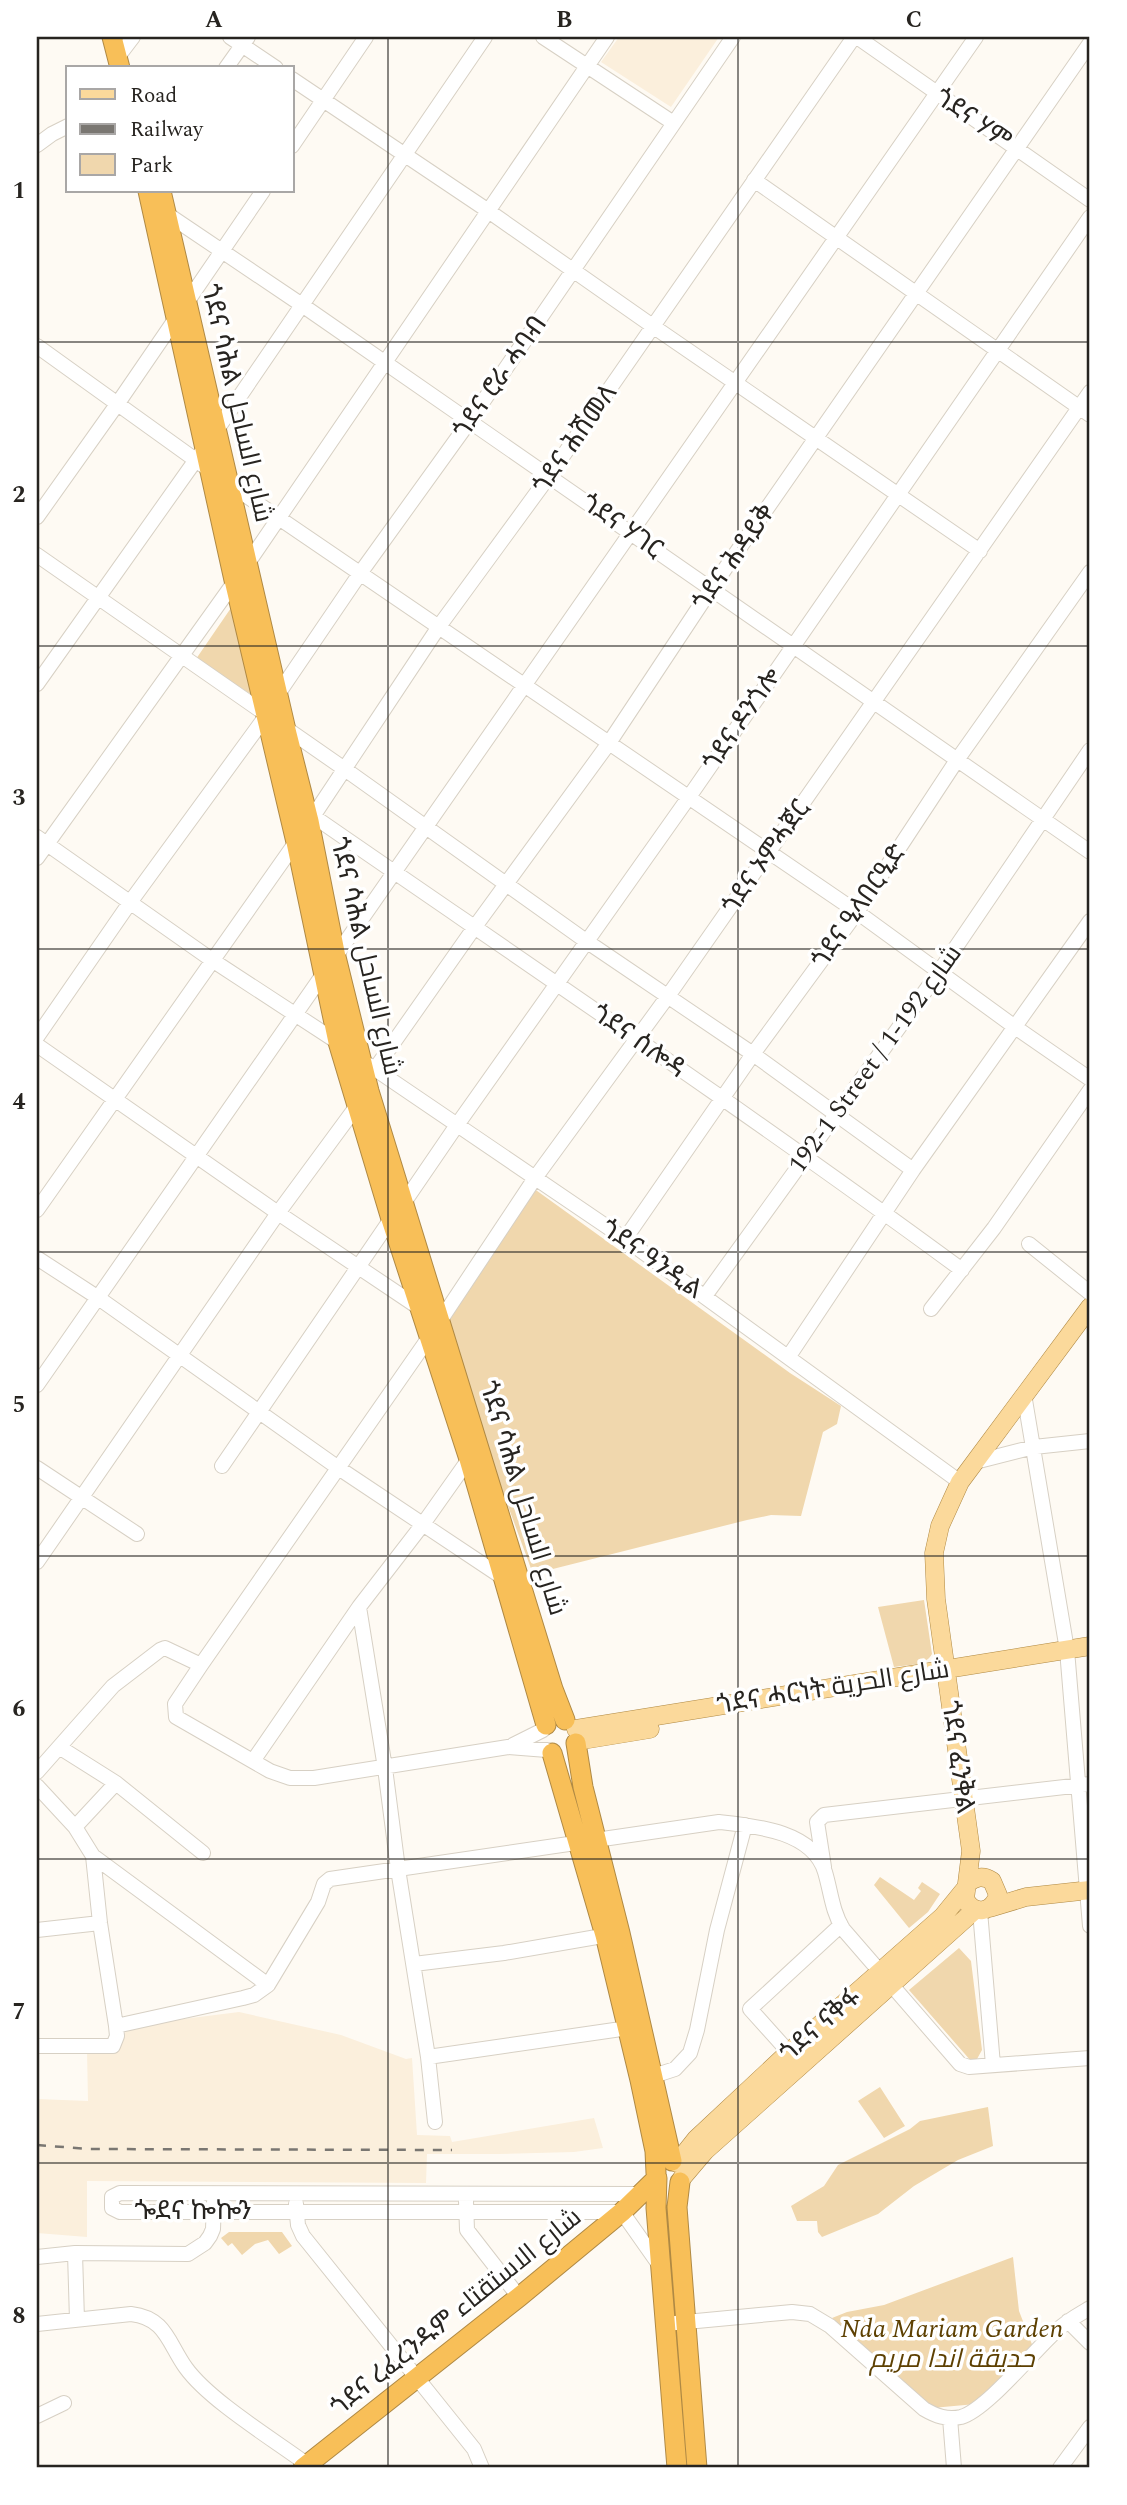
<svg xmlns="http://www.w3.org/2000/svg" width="1127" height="2505" font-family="Spectral,Cairo,'Noto Sans Ethiopic',serif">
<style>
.built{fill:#fbefdc}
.green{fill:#f0d7ad}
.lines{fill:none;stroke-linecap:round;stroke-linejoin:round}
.minor-casing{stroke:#d7d0c4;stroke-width:16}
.major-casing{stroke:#af8944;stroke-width:19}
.highway-casing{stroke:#af8944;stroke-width:21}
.minor{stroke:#fff;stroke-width:14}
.major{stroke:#fbd99b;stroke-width:18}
.highway{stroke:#f8bf58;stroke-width:19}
.rail{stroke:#7a7772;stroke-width:2.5;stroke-dasharray:9 9;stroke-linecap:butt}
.grid{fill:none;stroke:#272420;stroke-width:2;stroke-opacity:0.55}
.labels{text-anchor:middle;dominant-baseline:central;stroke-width:7;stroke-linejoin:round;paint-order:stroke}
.street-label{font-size:26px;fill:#272420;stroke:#fff}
.park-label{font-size:26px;font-style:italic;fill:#5d4002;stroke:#fff}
.neatline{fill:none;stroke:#272420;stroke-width:2.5}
.grid-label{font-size:23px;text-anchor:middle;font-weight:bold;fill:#272420}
</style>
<rect width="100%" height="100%" fill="#fefaf3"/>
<!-- built -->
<path class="built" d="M619,37h100l-48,70 -70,-45z
M239,2012l102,23 65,24 6,-1 5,77 33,1 2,6 142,-24 9,30 -29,4 -76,2h-71l-1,29 -339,-2v56l-50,-4v-134l51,2 -1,-50 29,1 10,-21 9,-6z"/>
<!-- green -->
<path class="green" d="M233,605l19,90 -56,-36z
M533,1188l257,185 51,33 -4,18 -14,8 -22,84 -30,-1 -24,5 -214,54 -93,-253z
M924,1600l8,54c-6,12 -26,11 -38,13l-16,-60z
M880,1877l34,23 7,-9 -3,-3 4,-6 18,12 -12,18 -19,16 -35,-43z
M959,1948l12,13 11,89 -5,9 -6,2 -62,-71z
M880,2087l25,39 -21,12 -26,-37z
M988,2107l5,39 -35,14 -44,26 -36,28 -56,23 -4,-5 -1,-11h-20l-6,-15 33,-20 14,-21 72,-36 10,-8z
M229,2232h53l10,14 -13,8 -11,-14 -13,4 -13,11 -10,-12 -4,3 -7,-8z
M1013,2257l6,54 14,36 -57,57 -44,4 -100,-90 15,-6 37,-7z"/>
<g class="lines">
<!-- minor casing -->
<g class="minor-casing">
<path id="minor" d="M230,37l46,31
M543,37l129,85
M857,37l233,163
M117,58l16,-21
M226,68l22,-31
M292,79l195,131 167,117 326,224
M37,145l15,-11 16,-8
M292,146l74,-109
M754,180l336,235
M164,212l138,93 788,547
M37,346l192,138 628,428 158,115 75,52
M214,434l271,-397
M37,517l81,-114 145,-212
M37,555l309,215 240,171 167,113 160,116
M37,684l163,-230
M313,816c217,150 437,298 649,454
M37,837l175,123 130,85
M37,858l211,-295 359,-526
M37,1037l94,-136 135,-185 12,-22 83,-122 108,-150 264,-385
M37,1045l241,168 143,96
M369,1065l256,174 335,243
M375,1069l99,-141 135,-185 102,-154 379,-546
M37,1210l259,-368 144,-217 109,-149 305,-439
M625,1239l128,-185 104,-142 100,-152 133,-188
M1029,1244l61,49
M37,1258l60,39 240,170 165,110
M705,1296l234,-324 151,-222
M931,1309l63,-81 96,-138
M789,1356l124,-186 177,-249
M37,1385l939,-1348
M1024,1394l43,256 23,276
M975,1462l59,-15 56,-6
M222,1466l169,-247 12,-15 54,-79 232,-328 401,-580
M37,1468l100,66
M37,1562l241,-349 84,-114
M359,1607l26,161 13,101 30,188 7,65
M513,1745l30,-15
M59,1747l57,36 87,70
M547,1750l-39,-3 -194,31h-24l-20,-7 -94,-54 -1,-13 26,-39 229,-329 105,-158 133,-182 422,-604
M253,1761l106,-154 64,-83 46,-65 6,-3
M37,1772l76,-86 47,-36 5,-2 36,17
M37,1786l38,41 18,29 175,129 50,-83 6,-18 6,-5 389,-57c36,4 94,9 106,50 6,20 7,39 18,57l117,135 9,3 121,-9
M75,1827l41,-44
M93,1856l7,67 16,103 127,-28 11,-3 14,-10
M824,1867l-7,-45 7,-7 266,-31
M980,1911l13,154
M37,1930l63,-7
M414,1964l90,-11 110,-19
M37,2046h76l4,-10 -1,-10
M428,2057l207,-30
M795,2059l-45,-50 91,-84
M644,2079l31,-10 15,-16 7,-23 20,-100 28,-105
M640,2194l-520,-1 -8,4v11l8,4h502l38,54
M466,2201l1,29 52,67
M296,2204l2,21 5,11 171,213 8,19
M75,2253l2,67
M37,2257l38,-4 113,1 17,-11 5,-7 3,-7 1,-27
M1068,2321l22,22
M37,2324l94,-10c35,4 37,29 55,54 24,33 87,71 122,97
M665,2324l127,-12 18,2 20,12 94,83c12,7 23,11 37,8 25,-7 72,-65 93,-84 11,-11 24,-18 36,-25
M37,2416l27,-13
M950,2418l4,50
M1060,2468l30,-41"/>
</g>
<!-- major casing -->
<g class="major-casing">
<path id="major" d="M576,1729l514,-83
M577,1741l73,-12
M967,1884c8,-7 16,-9 25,-3l6,14c-6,18 -24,21 -33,4l6,-48 -35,-252 -2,-46 6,-27 20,-44 130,-175
M990,1908l36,-11 64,-7
M677,2163l19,-24 93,-87 154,-136 22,-27
M682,2178l23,-27 270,-241"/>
</g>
<!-- highway casing -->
<g class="highway-casing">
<path id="highway" d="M112,37l8,31
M148,191l86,389 62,262 42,200 53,177 78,240 77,266
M161,191l125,539 23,91 27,136 33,134 184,598 12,31
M576,1743l7,44 37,146 52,228
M552,1753l53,182 35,145 15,71 1,22
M657,2178l-1,30 21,260
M680,2182l-3,25 20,261
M303,2468l216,-171 103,-85 35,-34"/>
</g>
<!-- minor -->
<use href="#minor" class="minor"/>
<!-- major -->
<use href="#major" class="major"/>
<!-- highway -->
<use href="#highway" class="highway"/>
<!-- rail -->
<path class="rail" d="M37,2145l52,4 363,1"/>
</g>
<!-- grid -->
<path class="grid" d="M388,37v2431M738,37v2431M37,342h1053M37,646h1053M37,949h1053M37,1252h1053M37,1556h1053M37,1859h1053M37,2163h1053"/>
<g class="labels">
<!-- street labels -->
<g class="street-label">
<text transform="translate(973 119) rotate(35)">ጎደና ሃም</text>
<text transform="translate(500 377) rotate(-55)">ጎደና ሮራ ሓባብ</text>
<text transform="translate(237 403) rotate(77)">ጎደና ሳሕል شارع الساحل</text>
<text transform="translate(575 439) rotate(-55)">ጎደና ሕሽመለ</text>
<text transform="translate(622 526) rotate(35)">ጎደና ሃገር</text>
<text transform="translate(734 557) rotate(-55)">ጎደና ሕዳይቅ</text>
<text transform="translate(742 719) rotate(-56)">ጎደና ዶንጎሎ</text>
<text transform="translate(766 857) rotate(-55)">ጎደና ኦምሓጀር</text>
<text transform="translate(859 906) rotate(-55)">ጎደና ዒላበርዒድ</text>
<text transform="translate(366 956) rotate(77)">ጎደና ሳሕል شارع الساحل</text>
<text transform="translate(639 1041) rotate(35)">ጎደና ሰሎዳ</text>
<text transform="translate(875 1059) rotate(-54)">192-1 Street / شارع 192-1</text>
<text transform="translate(652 1259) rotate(35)">ጎደና ዓንዲል</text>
<text transform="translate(523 1498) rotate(73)">ጎደና ሳሕል شارع الساحل</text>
<text transform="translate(833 1687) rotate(-9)">ጎደና ሓርነት شارع الحرية</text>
<text transform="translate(958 1757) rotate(82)">ጎደና ፈንቅል</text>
<text transform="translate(820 2025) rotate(-41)">ጎደና ናቅፋ</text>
<text x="193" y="2211">ጐደና ኰኰን</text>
<text transform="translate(456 2312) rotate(-39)">ጎደና ረፈረንዱም شارع الاستقتاء</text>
</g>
<!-- park labels -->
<g class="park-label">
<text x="952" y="2329">Nda Mariam Garden<tspan x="952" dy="30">حديقة اندا مريم</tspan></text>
</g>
</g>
<!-- border -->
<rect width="1127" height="2505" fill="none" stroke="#ffffff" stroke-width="77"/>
<!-- legend -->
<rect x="66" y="66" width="228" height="126" fill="#ffffff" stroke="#a9a7a6" stroke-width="2"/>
<rect x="80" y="89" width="35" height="10" fill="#fbd99b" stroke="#a9a7a6" stroke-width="2"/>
<text x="130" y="102" font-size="21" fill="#272420">Road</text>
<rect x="80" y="124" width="35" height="10" fill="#7a7772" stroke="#a9a7a6" stroke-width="2"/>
<text x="130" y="136" font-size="21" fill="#272420">Railway</text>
<rect x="80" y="154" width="35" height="21" fill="#f0d7ad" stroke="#a9a7a6" stroke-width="2"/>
<text x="130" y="172" font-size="21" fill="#272420">Park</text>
<rect x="38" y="38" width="1050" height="2428" class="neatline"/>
<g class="grid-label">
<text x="214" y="27">A</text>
<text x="564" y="27">B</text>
<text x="914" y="27">C</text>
<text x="19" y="198">1</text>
<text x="19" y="502">2</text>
<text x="19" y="805">3</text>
<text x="19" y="1109">4</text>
<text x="19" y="1412">5</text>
<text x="19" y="1716">6</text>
<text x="19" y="2019">7</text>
<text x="19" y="2323">8</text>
</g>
</svg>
